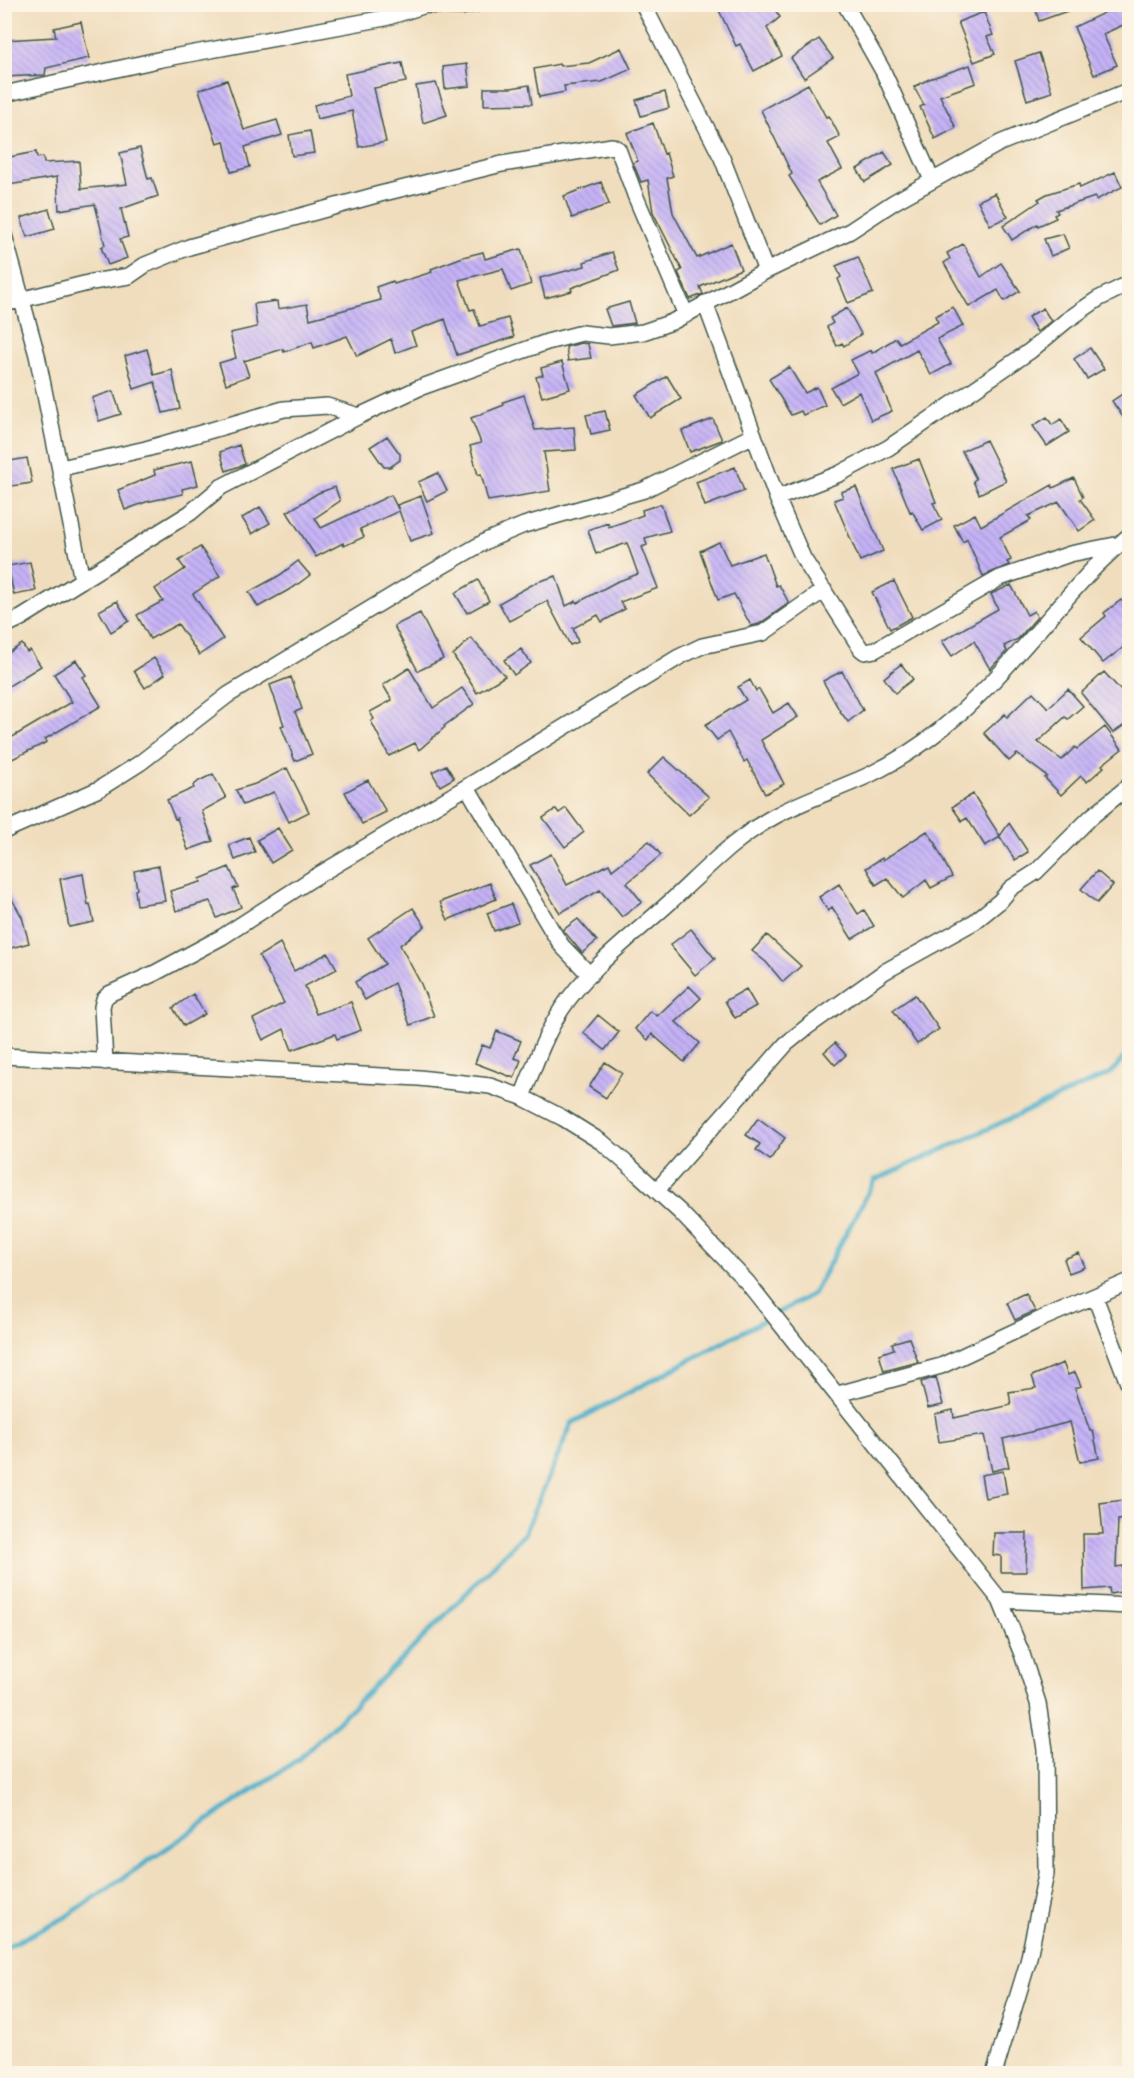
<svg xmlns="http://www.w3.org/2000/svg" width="1134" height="2078" font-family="'Gentium Book Plus',serif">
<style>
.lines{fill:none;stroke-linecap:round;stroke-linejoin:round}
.stream{stroke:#49aec9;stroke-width:5}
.building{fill:url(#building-back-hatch)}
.street-casing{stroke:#3e5549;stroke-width:18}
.street{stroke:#fff;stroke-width:15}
</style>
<defs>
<pattern id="building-back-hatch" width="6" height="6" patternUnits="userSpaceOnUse" patternTransform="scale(1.5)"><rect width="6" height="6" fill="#c6b3f8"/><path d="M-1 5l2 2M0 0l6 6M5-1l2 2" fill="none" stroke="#a093ca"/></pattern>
</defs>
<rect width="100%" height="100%" fill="#fcf5e5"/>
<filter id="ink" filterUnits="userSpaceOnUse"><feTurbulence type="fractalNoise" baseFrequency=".0167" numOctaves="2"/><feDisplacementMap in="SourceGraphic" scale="12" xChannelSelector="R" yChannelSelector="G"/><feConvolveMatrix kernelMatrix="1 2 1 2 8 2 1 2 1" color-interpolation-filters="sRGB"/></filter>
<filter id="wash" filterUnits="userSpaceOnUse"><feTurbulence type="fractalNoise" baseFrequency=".008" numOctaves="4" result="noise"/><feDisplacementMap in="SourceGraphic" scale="24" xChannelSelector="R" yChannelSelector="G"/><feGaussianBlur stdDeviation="1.35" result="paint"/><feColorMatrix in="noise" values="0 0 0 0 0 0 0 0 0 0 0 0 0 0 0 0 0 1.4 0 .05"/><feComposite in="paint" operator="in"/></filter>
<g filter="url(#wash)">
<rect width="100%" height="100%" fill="#f0ddbd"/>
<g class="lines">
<!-- stream -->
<path class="stream" d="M4,1948l60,-30 236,-160 110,-107 114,-117 48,-111 241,-129 62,-114 236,-107 19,-23"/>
</g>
<g id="blocks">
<!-- building -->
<path class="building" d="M716,4h55l9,13 -13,11 15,28 -28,15 -14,-27 -4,2z
M1034,4h45v3l-40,14z
M1118,4h12v18l-27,12 14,31 -23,10 -20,-48 32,-15 -1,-2z
M984,12l9,23 -6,2 8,17 -21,8 -16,-40z
M81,22l8,36 -43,10 -1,7 -41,2v-37l52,-3 -2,-9z
M819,39l14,19 -29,20 -13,-20z
M621,48l10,21 -29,13 -38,4 1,6 -26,5 -5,-28 25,-5 1,2 29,-3z
M1039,53l13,39 -25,8 -12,-39z
M402,63l4,19 -32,6 12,54 -27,5 -7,-36 -35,8 -3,-14 35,-9 -4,-22z
M467,64l3,22 -25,3 -2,-22z
M970,65l6,18 -36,13 16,32 -21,11 -15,-32 4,-2 -10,-18 15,-8z
M227,80l17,50 33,-10 5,15 -37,12 5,20 -19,5 -7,-31 -7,2 -18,-53z
M436,83l11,32 -24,8 -7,-37z
M808,84l18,33 3,-1 11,21 -12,6 14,26 -25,13 19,33 -16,10 -31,-49 3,-2 -31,-64z
M529,85l3,19 -48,1v-17h27z
M665,92l4,16 -28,8 -5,-16z
M653,123l11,31 2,-1 7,23 -6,2 6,35 24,45 34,-15 10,26 -41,18 3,7 -13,5 -12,-27 4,-2 -29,-58 -5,-32 -7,2 -8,-19 5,-2 -11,-28z
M310,131l4,22 -22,3 -3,-21z
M140,148l8,31 4,-1 6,18 -37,13 7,28 -8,2 7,19 -19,7 -7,-18 4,-2 -10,-41 -36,6 -2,-33 -48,8 -5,-27 32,-6 1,6 6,-1 1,6 35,-2 2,28 46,-5 -7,-31z
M884,152l9,13 -28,17 -8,-13z
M1115,172l7,15 -26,13 -1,-3 -39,13 2,3 -4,2 2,3 -18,8 -1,-2 -25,16 -9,-14 37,-25 -2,-2 9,-5 32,-10 1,4z
M601,182l8,22 -37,14 -8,-22z
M995,193l13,24 -18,8 -12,-24z
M49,209l6,20 -28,8 -6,-19z
M1063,234l6,14 -18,8 -7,-17z
M963,244l18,33 20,-14 19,28 -16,10 -6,-11 -29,17 -25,-44 6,-4 -3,-6z
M521,249l10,35 -20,7 -8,-22 -44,11 11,30 4,-1 6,17 28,-8 6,19 -57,18 -12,-36 -34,13 5,13 -21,8 -4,-14 -34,17 -10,-20 -33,12 -2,-6 -28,10 -1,-3 -39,12 5,15 -23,8 -7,-21 17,-5 -6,-25 27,-6 -3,-23 23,-3 1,8 29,-5 3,15 71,-19 -5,-13 17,-6 1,3 38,-12 -1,-3 32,-12 20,-5 2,7z
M612,252l7,18 -48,18 1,3 -27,7 -5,-20 45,-12 -1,-4z
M858,257l15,36 -25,10 -10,-24 3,-2 -5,-11z
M629,302l6,21 -24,3 -6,-17z
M953,307l10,19 -26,13 14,25 -20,11 -14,-25 -41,23 16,38 -21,9 -12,-28 -19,11 -9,-15 27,-15 -7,-13 20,-10 1,3 24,-15 4,5 38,-21 -3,-6z
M847,308l14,26 -17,12 -2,-3 -5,3 -10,-19 6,-4 -3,-5z
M1043,308l8,13 -14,11 -9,-15z
M581,343l7,1 3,14 -23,3 -2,-14z
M1090,348l14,21 -17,10 -13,-20z
M147,349l7,26 18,-5 8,39 -17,4 -8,-31 -21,7 -9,-33z
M562,362l8,27 -28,8 -6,-20 7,-2 -2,-7z
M789,367l16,26 12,-6 8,18 -22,10 -2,-4 -10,4 -22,-36z
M667,376l14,23 -31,19 -14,-23z
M1130,389v38l-18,-26z
M113,391l8,23 -22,7 -7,-23z
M524,395l11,35 39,-3 2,23 -32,2 6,39 -62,10 -7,-27 -3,1 -8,-29 11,-3 -10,-25 33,-13 -1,-3z
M605,411l5,19 -19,4 -5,-19z
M1047,417l5,8 9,-6 8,13 -22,14 -14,-20z
M713,419l9,21 -32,12 -8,-21z
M387,436l13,18v6l-10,7h-6l-14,-20z
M986,440l20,41 -27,13 -6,-13 3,-2 -14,-28z
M239,445l6,19 -19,7 -6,-19z
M27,458l5,25 -28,4v-25z
M919,459l17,43 -3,1 9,17 -19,10 -11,-19 -2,1 -17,-43z
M192,461l6,24 -16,4 1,5 -37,8 -21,8 -7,-20 37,-15 -1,-5z
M735,467l9,24 -39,15 -9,-24z
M438,473l9,18 -20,10 -9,-19z
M1074,478l9,19 -3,2 15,21 -16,11 -20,-29 -31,14 3,4 -31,17 11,23 -4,2 2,3 -26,11 -16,-37 -4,3 -9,-17 21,-11 6,12 71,-41 1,3z
M335,487l5,14 -25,17 6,10 70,-33 8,16 -39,18 4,8 -20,9 -1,-3 -27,14 -29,-45 31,-19z
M856,487l27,64 -23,10 -26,-61 9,-3 -2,-5z
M421,496l13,37 -24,8 -13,-36z
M661,504l9,27 -25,7 2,7 -5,2 16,41 -38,14 5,7 -23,13 -4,-7 -25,13 5,14 -8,3 -23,-44 -38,20 -10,-18 38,-21 19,-6 10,30 10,-5 1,2 39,-21 22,-8 -11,-31 -31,11 -8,-24 20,-7 1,4 34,-12 -1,-5z
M260,507l10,16 -18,11 -10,-16z
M719,542l11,23 34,-12 12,33 3,-1 10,18 -30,21 -8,2 -17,-32 -16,6 -18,-49z
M200,547l20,29 -27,18 30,45 -24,16 -21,-31 -28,15 -13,-24 26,-14 -8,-12 30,-20 -6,-8z
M298,561l12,14 -16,12 -36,20 -9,-15 31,-17z
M30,562l6,29 -22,4 -6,-29z
M478,580l11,21 -22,12 -12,-20z
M894,581l18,36 -22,12 -18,-37z
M1011,585l16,30 7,-4 3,6 -19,22 -14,7 3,5 -17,18 -16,-28 -22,15 -10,-15 56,-32 -7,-15z
M1121,600l9,11v31l-27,21 -22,-26 25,-21 -2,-3z
M117,601l12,20 -18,11 -12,-21z
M420,613l23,46 -25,12 -24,-45z
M471,638l34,38 -28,17 -24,-38z
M22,644l5,8 3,-2 11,16 -37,23v-33z
M521,649l10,14 -17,12 -10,-15z
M154,658l11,16 -20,14 -11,-17z
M76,660l10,15 -3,2 18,29 -56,33 2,3 -43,21v-21l68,-40 -18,-28z
M901,664l12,15 -18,14 -11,-15z
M409,668l24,40 29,-20 12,16 -30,22 1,1 -26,23 -4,-7 -26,13 -18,-35 3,-2 -4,-7 22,-12 -9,-15z
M842,671l21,39 -15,12 -8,-11 -17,-30z
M1104,672l19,21 7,-4v32l-17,12 -32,-40z
M291,677l11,32 -7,3 17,42 -17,7 -14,-35 3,-1 -14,-40z
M750,680l6,11 3,-2 14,24 16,-10 9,14 -37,23 23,44 -19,10 -18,-34 -3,2 -16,-30 -11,8 -12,-15 41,-25 -8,-13z
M1068,689l15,17 -15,13 -3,-2 -27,25 24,18 13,-13 2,2 28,-22 17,22 -20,16 2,2 -17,15 -6,-6 -20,19 -16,-17 2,-2 -30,-22 -8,7 -25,-28 21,-19 2,3 26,-25 15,16z
M664,757l45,40 -20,18 -42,-41z
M446,765l8,13 -14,8 -8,-14z
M287,768l22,44 -20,10 -15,-30 -31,13 -7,-15 19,-6z
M213,774l13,24 -24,13 11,30 -25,9 -11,-32 -2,1 -8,-19 27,-12 -1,-2 6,-5z
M368,780l18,32 -24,12 -17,-32z
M973,794l27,42 9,-13 19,29 -13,8 -15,-23 -15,9 -18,-28 -5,3 -10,-14z
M566,808l18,24 -19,15 -22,-29 13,-9 3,4z
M278,828l14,22 -21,13 -14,-23z
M927,831l10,14 -1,1 16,31 -21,11 -5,-8 -23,18 -16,-20 -11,7 -10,-17 16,-10 1,2z
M249,837l6,15 -20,8 -6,-15z
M649,841l12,14 -34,28 15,19 -20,15 -22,-27 -40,23 -30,-48 21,-11 16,31 42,-21 3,6z
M159,866l6,35 -28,4 -2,-15 2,-1 -3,-18z
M229,867l9,20 -5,2 8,18 -24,11 -7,-17 -34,10 -6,-20 31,-9 -1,-3z
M1097,871l16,14 -16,18 -16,-14z
M83,874l5,31 2,-1 4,18 -25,5 -9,-48z
M490,883l6,16 -48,21 -8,-18z
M839,884l19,30 6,-4 10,16 -22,13 -20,-32 -4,4 -9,-14z
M4,885l18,32 7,26 -25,7z
M511,904l7,18 -24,9 -7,-18z
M413,908l12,18 -25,19 21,39 13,32 -24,9 -16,-42 -29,17 -10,-18 30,-18 -17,-26z
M578,919l19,22 -15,12 -19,-23z
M691,929l24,30 -20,16 -25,-30z
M767,935l34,31 -18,16 -17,-20 -14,-11z
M280,943l14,28 34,-18 9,16 -32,17 11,28 35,-12 10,28 -24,9 -2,-5 -43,16 -8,-21 -21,11 -10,-21 31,-16 -25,-47z
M689,986l12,12 -25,24 24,21 -16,19 -32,-28 -4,6 -13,-11 15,-18 7,5z
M746,989l10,17 -21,12 -10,-17z
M193,994l12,20 -21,12 -11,-18z
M915,995l24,34 -22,15 -24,-34z
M598,1015l21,17 -14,18 -22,-17z
M497,1031l24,10 -7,17 7,2 -7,18 -39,-15 7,-18 8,3z
M835,1043l11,12 -11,10 -11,-13z
M605,1062l17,11 -16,25 -17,-11z
M758,1118l27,20 -15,22 -14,-10 4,-6 -14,-9z
M1079,1253l6,14 -16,6 -5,-14z
M1026,1294l9,17 -20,9 -8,-17z
M909,1338l9,24 -34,9 -5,-17 15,-5 -2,-6z
M1063,1363l5,12 7,-3 6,14 -6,2 15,43h3l6,27 -19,4 -10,-40 -67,17 6,28 -17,4 -8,-36 -45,7 -4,-28 18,-4 1,8 57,-13 -2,-13 27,-4 -4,-12z
M936,1377l7,28 -15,3 -7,-26z
M1003,1471l4,23 -22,4 -4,-23z
M1124,1500l1,19 -7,1 -2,47 7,-1 3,25 -16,3 -1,-6 -25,2 -1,-56h20l-3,-31z
M994,1533h33l-1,39h-25v-16l-8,-1z"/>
</g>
</g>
<g filter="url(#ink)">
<use href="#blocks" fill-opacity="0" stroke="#3e5549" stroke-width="1.5"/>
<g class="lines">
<!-- street casing -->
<g class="street-casing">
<path id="street" d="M643,4l79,154 44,113
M845,4l38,67 49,109
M4,94l158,-35 223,-41 41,-13 35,2 15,-3
M4,235l33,120 45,225
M705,303l72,195 26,60 58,91 4,3 10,-2 125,-72 70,-24 50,-10
M4,304l88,-22 37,-6 16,-11 44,-18 191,-53 122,-30 110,-18 6,3 17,46 51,120
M61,468l85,-19 138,-40 43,-3 32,10
M777,498l62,-24 49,-26 142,-97 36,-30 32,-22 32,-16
M4,626l17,-8 169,-105 31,-26 138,-71 60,-28 128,-46 35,-9 27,3 34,-4 29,-10 94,-51 84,-40 44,-29 106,-59 130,-53
M467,787l84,142 11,17 28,29
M4,831l95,-42 41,-26 88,-68 190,-115 70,-40 36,-15 120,-35 110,-55
M4,1056l415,22 71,8 32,11 41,21 40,25 30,26 47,43 67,70 253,318 22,54 16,49 7,47 1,124 -18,88 -34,112
M105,1062l-3,-55 2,-8 5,-5 46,-21 67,-36 88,-57 150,-89 219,-134 23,-11 61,-13 61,-43
M522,1097c12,-30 22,-60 39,-87 28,-43 72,-74 109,-108 35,-32 63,-63 105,-86 31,-17 65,-27 96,-42 24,-12 48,-27 69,-44 59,-47 104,-110 156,-164 11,-11 22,-21 34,-31
M657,1190l129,-146 21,-17 77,-55 90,-50 26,-21 11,-13 25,-16 55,-55 39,-32
M1095,1297l35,91
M838,1394l103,-28 100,-47 89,-38
M1000,1600l130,6"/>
</g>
<!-- street -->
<use href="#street" class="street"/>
</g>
</g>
<!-- margin -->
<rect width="1134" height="2078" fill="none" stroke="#fcf5e5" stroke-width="24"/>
</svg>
